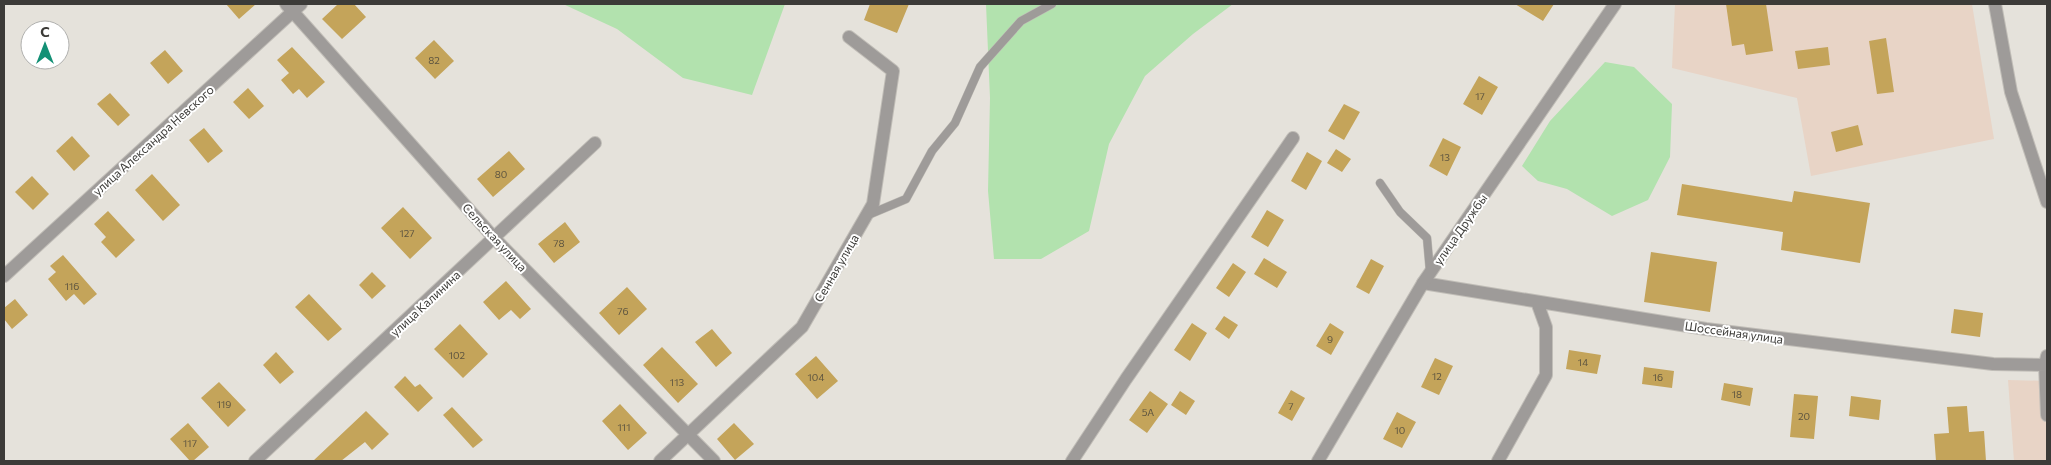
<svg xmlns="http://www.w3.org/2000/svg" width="2051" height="465" font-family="Commissioner,sans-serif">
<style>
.industrial{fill:#e8d4c6}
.green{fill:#b2e2ae}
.building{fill:#c4a45a}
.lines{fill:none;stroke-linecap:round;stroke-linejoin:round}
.service-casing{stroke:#c0bdb7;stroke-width:9}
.minor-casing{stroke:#c0bdb7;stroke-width:14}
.tertiary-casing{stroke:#c0bdb7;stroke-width:14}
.service{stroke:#9e9b99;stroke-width:8}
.minor{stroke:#9e9b99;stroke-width:12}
.tertiary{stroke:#9e9b99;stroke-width:12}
.labels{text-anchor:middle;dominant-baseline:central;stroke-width:4;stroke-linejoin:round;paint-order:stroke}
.number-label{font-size:10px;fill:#5e5540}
.street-label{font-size:12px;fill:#3c3b38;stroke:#fff}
</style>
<rect width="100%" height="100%" fill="#e5e2db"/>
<!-- industrial -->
<path class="industrial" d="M1675,4h297l22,135 -183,37 -14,-78 -125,-30z
M2008,380l39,1v80h-33z"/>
<!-- green -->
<path class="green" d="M563,4h222l-33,91 -69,-17 -66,-49z
M986,4h247l-40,30 -48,42 -36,68 -20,87 -48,28h-47l-6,-68 2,-93z
M1605,62l29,5 38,37 -2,53 -22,43 -36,16 -45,-27 -29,-8 -16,-15 28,-45z"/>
<!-- building -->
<path class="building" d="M226,4h30l-17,15z
M338,4h16l12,13 -24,22 -20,-20z
M870,4h39l-12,29 -33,-13z
M1515,4h39l-11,17z
M1726,4h40l7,47 -27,4 -2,-11 -12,2z
M1886,38l8,54 -17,2 -8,-53z
M434,40l20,21 -19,18 -20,-21z
M292,47l33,35 -18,16 -8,-9 -6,5 -12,-14 8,-7 -12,-13z
M1828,47l2,18 -32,4 -3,-18z
M165,50l18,21 -15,13 -18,-21z
M1479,76l19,11 -16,28 -19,-11z
M248,88l16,18 -15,13 -16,-17z
M110,93l20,22 -12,11 -21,-22z
M1344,104l16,8 -16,28 -16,-9z
M1858,125l5,20 -27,7 -5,-20z
M204,128l19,23 -15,12 -19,-23z
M72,136l18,20 -16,15 -18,-20z
M1443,138l18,9 -14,29 -18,-10z
M1336,149l15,10 -9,13 -15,-9z
M509,151l16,18 -32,28 -16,-18z
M1307,152l15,9 -16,29 -15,-9z
M152,174l28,31 -17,16 -28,-31z
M32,176l17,18 -16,16 -18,-18z
M1682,184l110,18 2,-11 76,12 -10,60 -79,-13 2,-18 -106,-17z
M403,207l29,31 -22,21 -29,-31z
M1267,210l17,10 -16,27 -17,-10z
M108,211l27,29 -19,18 -15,-16 5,-5 -12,-13z
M565,222l15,20 -26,21 -16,-19z
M1651,252l66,10 -7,50 -66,-10z
M63,255l34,39 -13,11 -10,-11 -8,7 -18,-22 8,-7 -6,-6z
M1264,258l23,14 -10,16 -23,-14z
M1371,259l13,7 -15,28 -13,-7z
M1233,263l13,9 -17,25 -13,-9z
M372,272l14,14 -14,13 -13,-14z
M506,281l25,28 -11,10 -9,-9 -12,10 -16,-18z
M627,287l20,22 -28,26 -20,-22z
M309,294l33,35 -14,12 -33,-34z
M15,299l13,16 -16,14 -8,-10v-11z
M1954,309l29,4 -3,24 -29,-4z
M1224,316l14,9 -9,14 -14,-10z
M1192,323l15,10 -17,28 -16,-11z
M1330,323l14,9 -13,23 -15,-9z
M460,324l28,30 -25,24 -29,-29z
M712,329l20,24 -16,14 -21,-25z
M662,347l36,37 -20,19 -35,-38z
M1569,350l32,5 -4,19 -31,-5z
M276,352l18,20 -14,12 -17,-19z
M816,356l22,25 -21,18 -22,-25z
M1435,358l18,8 -14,29 -18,-8z
M1644,367l30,4 -2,17 -30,-4z
M405,376l10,11 5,-3 13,14 -15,14 -24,-25z
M219,382l27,28 -18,17 -27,-29z
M1724,383l29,5 -3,18 -29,-6z
M1291,390l14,8 -13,23 -14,-8z
M1150,391l18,13 -21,29 -18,-13z
M1180,391l15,10 -9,14 -15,-10z
M1794,394l24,2 -4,43 -24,-2z
M1851,396l30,4 -2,20 -30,-4z
M620,404l27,29 -19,17 -26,-29z
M1967,406l2,26 15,-1 2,30h-50l-2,-27 15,-1 -2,-26z
M452,407l31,33 -10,8 -30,-33z
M366,411l23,23 -17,16 -7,-8 -24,19h-28z
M1397,412l19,10 -14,26 -19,-9z
M188,423l21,24 -16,14h-3l-20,-22z
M734,423l20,21 -19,16 -18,-21z"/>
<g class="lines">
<!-- service casing -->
<g class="service-casing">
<path id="service" d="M1380,183l20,29 27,26 3,34
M868,215l38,-16 26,-48 23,-28 25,-56 41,-46 31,-17"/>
</g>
<!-- minor casing -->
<g class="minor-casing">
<path id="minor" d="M286,4l209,235 219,222
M1995,4l16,88 36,110
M4,276l297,-272
M1423,283l283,46 287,35 54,1
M2047,356l-2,9 2,50
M255,461l340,-318
M660,461l142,-134 71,-123 20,-133 -44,-34
M1072,461l54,-82 167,-241
M1498,461l48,-86v-48l-9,-25"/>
</g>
<!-- tertiary casing -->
<g class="tertiary-casing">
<path id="tertiary" d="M1318,461l105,-178 192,-279"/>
</g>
<!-- service -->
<use href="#service" class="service"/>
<!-- minor -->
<use href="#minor" class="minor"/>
<!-- tertiary -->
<use href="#tertiary" class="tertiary"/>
</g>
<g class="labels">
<!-- number labels -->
<g class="number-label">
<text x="434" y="60">82</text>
<text x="1480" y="96">17</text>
<text x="1445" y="157">13</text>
<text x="501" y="174">80</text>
<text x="407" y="233">127</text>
<text x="559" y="243">78</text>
<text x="72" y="286">116</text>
<text x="623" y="311">76</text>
<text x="1330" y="339">9</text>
<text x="457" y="355">102</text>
<text x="1583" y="362">14</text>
<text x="1437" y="376">12</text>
<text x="816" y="377">104</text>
<text x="1658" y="377">16</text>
<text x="677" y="382">113</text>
<text x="1737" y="394">18</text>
<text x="224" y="404">119</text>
<text x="1291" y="406">7</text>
<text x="1148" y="412">5А</text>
<text x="1804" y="416">20</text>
<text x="624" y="427">111</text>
<text x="1400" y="430">10</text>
<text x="190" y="443">117</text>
</g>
<!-- street labels -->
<g class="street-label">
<text transform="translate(153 140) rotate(-42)">улица Александра Невского</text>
<text transform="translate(1460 229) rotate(-55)">улица Дружбы</text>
<text transform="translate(495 237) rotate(47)">Сельская улица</text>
<text transform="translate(836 268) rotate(-60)">Сенная улица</text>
<text transform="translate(425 303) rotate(-43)">улица Калинина</text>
<text transform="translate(1734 332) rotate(8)">Шоссейная улица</text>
</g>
</g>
<!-- border -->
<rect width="2051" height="465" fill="none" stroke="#3c3b38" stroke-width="10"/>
<!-- north arrow -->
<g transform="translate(45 45)"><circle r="24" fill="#ffffff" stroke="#b1b1af"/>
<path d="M0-4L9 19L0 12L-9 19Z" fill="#139075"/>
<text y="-8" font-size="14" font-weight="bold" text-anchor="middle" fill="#3c3b38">С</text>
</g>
</svg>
